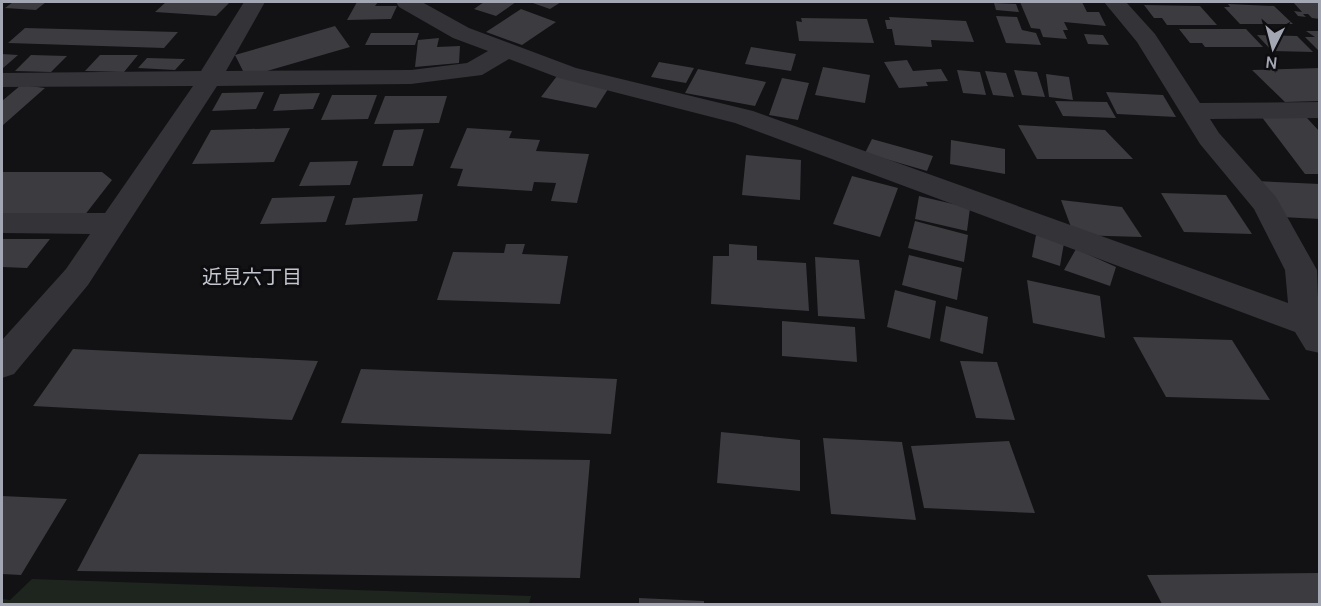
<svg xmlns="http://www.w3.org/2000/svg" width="1321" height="606" font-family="Manrope,'Noto Sans JP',sans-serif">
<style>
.green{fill:#1e251f}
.building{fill:#3c3b40}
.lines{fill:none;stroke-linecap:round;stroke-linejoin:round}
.minor{fill:#333338;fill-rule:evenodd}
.labels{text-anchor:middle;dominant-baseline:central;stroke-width:6;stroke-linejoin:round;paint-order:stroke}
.neighbourhood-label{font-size:20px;fill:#c4c6cf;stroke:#0d0c0e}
</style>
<rect width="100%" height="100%" fill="#121113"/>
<!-- green -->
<path class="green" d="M32,579l499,17 -2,8h-527v-5l8,1z"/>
<!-- building -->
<path class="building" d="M13,2h33l-10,8 -31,-2z
M166,2h64l-14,14 -61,-4z
M357,2h21l-3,4h22l-6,13 -44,1z
M484,2h32l-20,14 -22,-7z
M530,2h31l-11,7z
M1020,2h62l5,10h12l7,14 -42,-4 4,8h-5l4,9 -24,-2 -3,-8 -9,-1z
M1293,2h27v17l-8,-1 -4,-4h-5l3,3 -8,-1 -4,-5 8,1z
M994,3l22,1 3,8 -23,-2z
M1228,4l46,2 19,18h-53l-16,-17h6z
M1144,5l56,1 17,19h-50l-5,-7h-8z
M521,9l35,13 -34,23 -36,-13z
M996,16l21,1 5,13 14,3 5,12 -35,-2z
M889,17l77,4 8,21 -43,-2 1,7 -37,-2 -3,-16h-5l-2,-9h5z
M801,18l66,1 7,24 -75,-2 -3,-20 6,1z
M335,26l15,21 -104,30 -11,-22z
M25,28l153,4 -14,16 -156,-5z
M1179,29h67l17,18h-58l-3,-4h-12z
M1306,31h14v21l-15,-15h10z
M371,33h48l-4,12h-50z
M1084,34l19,1 6,10 -21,-1z
M1257,35l40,1 16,16 -41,-1z
M439,38l-2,9 23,-1 -1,17 -44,4 3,-27z
M751,47l45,7 -5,17 -46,-7z
M2,54l16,1 -16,14z
M31,55l36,1 -16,16 -36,-1z
M100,55h38l-14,17 -39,-1z
M147,58l38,1 -10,11 -37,-2z
M907,60l6,11 28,-2 7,12 -22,1 2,4 -29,2 -15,-26z
M659,62l35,6 -8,15 -35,-6z
M823,67l47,8 -5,28 -50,-8z
M1320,68v33l-35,1 -33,-32z
M698,69l68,13 -11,24 -70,-13z
M957,70l23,2 6,23 -23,-2z
M1014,70l23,2 8,25 -23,-2z
M985,71l21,2 8,24 -21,-2z
M1046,74l23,3 4,23 -24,-3z
M557,76l53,10 -14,22 -55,-11z
M782,78l27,5 -11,37 -29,-5z
M21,85l24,3 -43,38v-25z
M264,92l-8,17 -44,2 10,-18z
M1106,92l57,3 13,22 -59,-3z
M320,93l-7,16 -40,2 7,-17z
M332,95h45l-9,24 -47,1z
M385,96h62l-8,27 -65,1z
M1055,101l52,1 9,16 -53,-2z
M1261,116l46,2 13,14v42h-15z
M1018,125l87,5 28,29h-96z
M290,128l-16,34 -82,2 19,-34z
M467,128l45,3 -3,7 31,2 -4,11 53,3 -12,49 -26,-2 5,-18 -22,-1 -2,9 -75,-5 6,-17 -13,-1z
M424,129l-11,37h-31l12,-36z
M872,139l61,17 -6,15 -62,-18z
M951,140l54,9v25l-55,-10z
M746,155l55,5 -1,40 -58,-5z
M358,161l-8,24 -51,1 11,-24z
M2,172h100l10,8 -28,36 -82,-3z
M852,176l46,12 -18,49 -47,-13z
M1256,181l64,3v35l-39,-2z
M1161,193l65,2 26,39 -68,-2z
M423,194l-6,27 -72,4 8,-27z
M335,196l-9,26 -66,2 12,-26z
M919,196l51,12 -3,23 -52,-12z
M1061,200l61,7 20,30 -68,-2z
M915,221l53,14 -4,27 -56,-14z
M1036,235l28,8 -4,23 -28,-9z
M2,239h48l-23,29 -25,-1z
M506,244h19l-3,10 46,2 -8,48 -123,-4 16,-48 51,1z
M729,244l28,2v14l49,3 3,48 -98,-7 2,-48h16z
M1076,249l40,18 -6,19 -46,-16z
M909,255l53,13 -5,32 -55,-15z
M815,257l44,3 6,59 -47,-3z
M1027,280l73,16 5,42 -72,-15z
M895,290l41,11 -6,38 -43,-12z
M946,306l42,11 -5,37 -43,-13z
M782,321l73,6 2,35 -75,-6z
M1133,337l99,3 38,60 -104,-3z
M73,349l245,12 -26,59 -259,-14z
M960,361l37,1 18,58 -39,-2z
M361,369l256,10 -6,55 -270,-11z
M721,432l79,8v51l-83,-8z
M823,438l79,4 14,78 -85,-6z
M1009,441l26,72 -111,-5 -13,-62z
M139,454l451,6 -10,118 -503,-7z
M2,496l65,3 -46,76 -19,-1z
M1320,573v31h-158l-15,-29z
M639,598l65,3v3h-65z"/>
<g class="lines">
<!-- minor -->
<path class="minor" d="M244,2h21l-39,69 185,-1 56,-7 21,-12 -35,-13 -54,-31 -3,-5h26l47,26 107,40 177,43 535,192 -3,-33 -31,-61 -54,-65 -63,-102 -33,-40h22l29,32 45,69 120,-1v16l-110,1 9,14 57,64 41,73 3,83 -14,-3 -11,-18 -560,-209 -176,-45 -50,-19 -27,16 -71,9 -194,2 -129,199 -74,89 -12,4v-38l64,-71 24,-35 -88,-1v-20h103l88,-127 -191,1v-14l199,-2z"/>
</g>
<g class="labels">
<!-- neighbourhood labels -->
<g class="neighbourhood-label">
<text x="252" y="276">近見六丁目</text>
</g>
</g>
<!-- border -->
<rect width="1321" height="606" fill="none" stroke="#a3a6b3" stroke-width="6"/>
<!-- north arrow -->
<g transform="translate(1273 48) rotate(186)" stroke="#0d0c0e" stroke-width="4.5" paint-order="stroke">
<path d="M0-4.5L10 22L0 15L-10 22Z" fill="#a3a6b3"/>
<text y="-9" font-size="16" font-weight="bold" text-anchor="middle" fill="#a3a6b3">N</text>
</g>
</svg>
